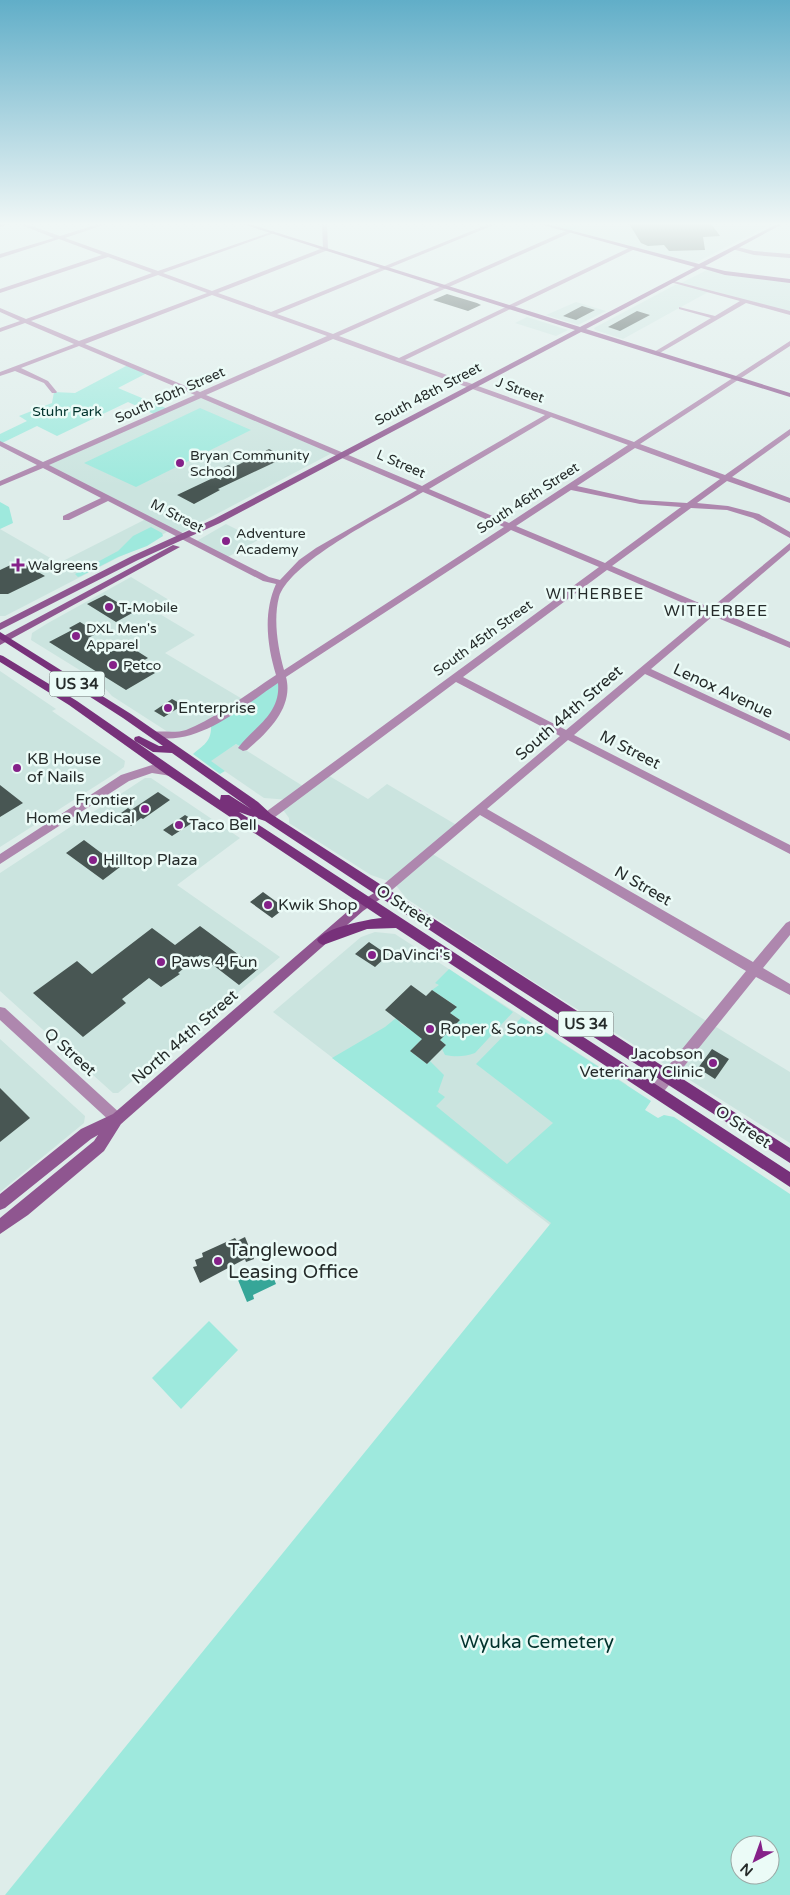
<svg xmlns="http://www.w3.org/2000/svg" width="790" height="1895" font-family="'Varela Round',sans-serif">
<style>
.built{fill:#cbe4df}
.green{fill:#9ee9dd;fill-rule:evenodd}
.water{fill:#36a698}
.building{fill:#485653}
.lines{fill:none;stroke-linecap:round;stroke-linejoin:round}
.street{fill:#ae87ae;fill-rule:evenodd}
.secondary{fill:#8f5690;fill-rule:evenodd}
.primary{fill:#77317a;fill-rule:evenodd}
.poi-dot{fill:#852189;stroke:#ebfbf7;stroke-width:2}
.labels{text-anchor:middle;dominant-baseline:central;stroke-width:5;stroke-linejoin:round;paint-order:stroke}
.far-street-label{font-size:14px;fill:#252b2a;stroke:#ebfbf7}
.far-park-label{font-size:14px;fill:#00322c;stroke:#ebfbf7}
.far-poi-label{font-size:14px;fill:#252b2a;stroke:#ebfbf7;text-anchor:start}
.far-neighbourhood-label{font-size:15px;letter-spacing:1px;fill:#252b2a;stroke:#ebfbf7}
.shield{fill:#ebfbf7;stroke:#606968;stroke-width:1}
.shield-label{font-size:15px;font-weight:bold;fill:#252b2a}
.far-quarter-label{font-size:16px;letter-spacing:1px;fill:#252b2a;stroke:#ebfbf7}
.street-label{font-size:16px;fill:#252b2a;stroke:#ebfbf7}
.poi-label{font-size:16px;fill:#252b2a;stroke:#ebfbf7;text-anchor:start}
.near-poi-label{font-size:19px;fill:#252b2a;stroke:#ebfbf7;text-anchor:start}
.near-park-label{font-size:19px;fill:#00322c;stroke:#ebfbf7}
</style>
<rect width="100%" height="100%" fill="#deedea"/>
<!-- built -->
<path class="built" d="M591,222h184l-82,42 -123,-33z
M709,269l22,5 59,7v32l-80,-22 -87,48 -28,-9 -1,-2 81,-43 7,-1 -1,-1z
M576,302l30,9 -28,14 -32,-10z
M527,317l41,13 -12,6 -41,-13z
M200,395l134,57 -155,82 -9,-4 -28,17 -23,10 -114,59h-5v-87l59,34 89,-45 -105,-53z
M226,524l32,16 -32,18 -31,-16z
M131,577l38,23 -16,10 42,25 -30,18 79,47 -55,33 -21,-1 -56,-36 -13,-14 -68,-42 1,-7 16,-10z
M0,671l56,38 -4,2 73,50 -1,6 -8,6 -116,74z
M236,744l70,44 20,-14 42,25 19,-15 73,43 -29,26 359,219v71l-267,-168 -116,-76 -13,-16 -23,-8 -82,-52v-5l-8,-11 9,-7 -26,-2 -54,-37z
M145,778h6l89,60 -63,47 103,72 -162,136h-5l-113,-102v-118z
M375,932l20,2 231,150 18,25 -94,116 -277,-213 88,-75z
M0,1039l85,77 -1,7 -84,69z"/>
<!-- green -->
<path class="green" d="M534,222h57l-21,9z
M128,365l19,8 -29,15 50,21 -12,6 -28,-13 -71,34 -20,-10 -37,18v-10l27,-13 -8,-5 33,-13 2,-11 21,1z
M200,408l51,22 -115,57 -52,-24z
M0,502l9,5 4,16 -13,6z
M151,527l11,6 1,3 -16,10 -29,11 -37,19 -3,1 -3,-3 43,-23 15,-15z
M280,676l-1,29 -36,43 -7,-4 -25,17 14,10 -5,3 -27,-20c14,-11 19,-14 18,-32z
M449,969l64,43 -38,41c-11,4 -19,4 -30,2l-3,-6 4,-4 -6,-5 20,-20 -10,-7 6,-7 -24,-16 7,-5 -4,-2z
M522,1017l129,84 -6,9 13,8 6,-3 10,2 116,77v701h-785l546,-672 -219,-165 53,-31 11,-9 5,6 22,14 -13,13 17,13 3,-3 14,14 -6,17 7,5 -9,9 71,58 46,-41 -77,-59zM740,1845h30v30h-30z
M209,1321l29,29 -57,59 -29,-31z"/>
<!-- water -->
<path class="water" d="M270,1269l6,15 -23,11 1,4 -7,3 -9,-22 8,-3 1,3z"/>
<!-- building -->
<path class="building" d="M628,222h82l10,14 -17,1 2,13 -36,1 -5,-6 -16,1 -7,-3z
M447,294l30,9 4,2 -13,6 -35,-11z
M582,306l13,4 -19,10 -13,-4z
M637,311l13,4 -30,16 -12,-4z
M269,449l17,8 -68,32 2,1 -26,14 -17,-9 38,-18 6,3 3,-13 4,-2 6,2z
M19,561l26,15 -37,18h-8v-24z
M105,595l29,17 -18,10 -29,-18z
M80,622l18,11 -10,5 23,14 15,-8 22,14 -9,5 16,10 -29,17 -77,-48 23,-12 -3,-2z
M172,699l11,6 -19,12 -10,-6z
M0,785l23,18 -23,14z
M158,792l12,8 -27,19 -2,-1 -10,8 -14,-10 11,-8 3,2z
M185,815l10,6 -23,15 -9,-6z
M84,840l36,27 -17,13 -37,-27z
M263,892l22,16 -13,10 -22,-16z
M200,926l58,43 -19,16 -39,-30 -22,18 2,1 -19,13 -12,-9 -27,21 4,4 -43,34 -50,-44 44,-32 15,13 60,-46 23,17z
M369,942l19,13 -13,12 -20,-13z
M411,985l15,11 6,-6 25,17 -7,6 10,7 -20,20 6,5 -19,19 -17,-13 12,-12 -37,-29z
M712,1049l17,10 -14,20 -17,-11z
M0,1088l30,30 -30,24z
M245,1237l9,22 -8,3 -1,-3 -45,24 -7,-16 4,-1 -2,-6 8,-3 -1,-4 33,-15 2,3z"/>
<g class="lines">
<!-- street -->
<path class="street" d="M14,222h6l40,14 45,-14h7l-47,16 93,33 116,-40v2l-111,40 49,18 111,-43 -1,-24 5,-1 1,27 -110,43 53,19 223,-90h7l-224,92 56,20 235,-104h4v2l-233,104 60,22 232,-111h4v2l-230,111 229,82 156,-101v5l-150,98 85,31 65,-46v6l-58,42 58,21v5l-63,-22 -30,22 31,3 31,8 31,18v6l-37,-20 -26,-8 -36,-2 -79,58 99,42 79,-65v7l-71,61 71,31v6l-77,-32 -62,53 139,65v7l-145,-67 -71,61 216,110v9l-222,-114 -81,69 266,153 33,-39 4,-2v14l-27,33 27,16v11l-34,-18 -95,118 -5,2 -5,-2 -2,-4 2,-4 95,-116 -266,-156 -94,80h-8l-2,-3 2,-3 182,-153 -104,-54 -185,138h-8l-2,-3 2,-3 336,-247 -88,-37 -225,147c8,30 -18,55 -39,73l-4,1 -5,-3c16,-21 43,-34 40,-65 -36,24 -82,66 -128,53l-1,-2c5,-5 26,0 37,-4 32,-13 61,-36 90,-55 -9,-30 -13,-62 0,-91l-13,-3 -155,-80 -39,19h-6v-4l38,-18 -58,-30 -43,18v-5l37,-16 -37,-19v-5l43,21 152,-67 -116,-49 -58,22 27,13 9,11 -1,1h-4l-8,-10 -29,-12 -15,5v-4l74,-28 -49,-21 -25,9v-4l20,-7 -20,-9v-4l26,11 126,-46 -44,-16 -108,36v-4l102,-34 -43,-16 -59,19v-4l54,-16zM158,275l49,18 -128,48 -48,-20zM212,295l115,41 -127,56 -115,-48zM333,339l212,76 -123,71 -216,-91zM201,398l216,92 -101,58 -17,12 -19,20 -11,-3 -220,-112zM551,417l77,28 -119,78 -80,-34zM635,448l85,31 -33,24 -47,-3 -63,-14zM571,490l69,14 41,3 -76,56 -89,-37zM423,492l81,35 -220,143c-6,-22 -11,-50 -5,-73 12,-37 109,-84 144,-105zM607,570l99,43 -140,117 -103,-53z
M734,246l20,5 36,3v4l-36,-3 -22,-6z
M670,280l120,31v4l-44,-12 -88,51h-4v-2l57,-34 -32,-9v-2l36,9 25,-15 -70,-19z
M152,765l19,3 5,4 -5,4 -19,-3 -23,8 -129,83v-10l121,-79z
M0,1007l5,1 117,107 2,4 -2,4 -5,2 -5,-2 -112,-103z"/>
<!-- secondary -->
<path class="secondary" d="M7,222h8l-15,5v-4z
M236,222h7l337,105 115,-60 -163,-45h7l160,42 82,-42h5l-81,44 20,5 65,8v4l-65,-8 -24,-7 -115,61 204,64v4l-209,-65 -361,191 -82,37 -138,70v-7l132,-67 82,-37 361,-189z
M173,545l7,2 -180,98v-7z
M382,888l6,4 -2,3 -23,16 -242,213 -17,27 -76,64 -28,19v-16l94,-77 4,-6 -7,4 -86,69 -5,2v-16l81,-65 32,-15 242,-209z"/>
<!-- primary -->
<path class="primary" d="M0,632l131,82 127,88 13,12 519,334v15l-276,-177 -249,-165 -26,-9 551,360v15l-394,-259 -29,1 -44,16 -4,-2 -2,-3c7,-12 51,-21 65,-22l-215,-143 -98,-70 -69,-43v-7l3,1 74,45 143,99 1,-5h8l22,14 -79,-56 -19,-1 -18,-11 -1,-2 1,-2 4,-1 20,10h4l-40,-28 -123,-79z"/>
</g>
<!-- sky -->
<linearGradient id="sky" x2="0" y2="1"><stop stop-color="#61aec8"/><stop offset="0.46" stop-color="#f0f7f6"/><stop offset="1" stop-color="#f0f7f6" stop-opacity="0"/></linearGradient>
<rect width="790" height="487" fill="url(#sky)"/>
<!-- markers -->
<g class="poi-dot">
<circle cx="180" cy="463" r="5"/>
<circle cx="226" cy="541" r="5"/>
<path d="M15.5 557.5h5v5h5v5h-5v5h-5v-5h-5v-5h5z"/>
<circle cx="109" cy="607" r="5"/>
<circle cx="76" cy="636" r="5"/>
<circle cx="113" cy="665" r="5"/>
<circle cx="168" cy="708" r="5"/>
<circle cx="17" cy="768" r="5"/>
<circle cx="145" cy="809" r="5"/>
<circle cx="179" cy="825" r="5"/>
<circle cx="93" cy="860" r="5"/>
<circle cx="268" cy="905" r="5"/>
<circle cx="372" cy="955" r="5"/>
<circle cx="161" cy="962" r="5"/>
<circle cx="430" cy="1029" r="5"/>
<circle cx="713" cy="1063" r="5"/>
<circle cx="218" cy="1261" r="5"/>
</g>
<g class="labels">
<!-- far-street labels -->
<g class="far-street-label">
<text transform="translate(520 390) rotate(20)">J Street</text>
<text transform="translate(428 394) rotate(-28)">South 48th Street</text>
<text transform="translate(170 395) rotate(-24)">South 50th Street</text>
<text transform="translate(401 464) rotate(23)">L Street</text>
<text transform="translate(528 498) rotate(-33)">South 46th Street</text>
<text transform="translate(177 516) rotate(27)">M Street</text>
<text transform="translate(483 638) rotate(-36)">South 45th Street</text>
</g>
<!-- far-park labels -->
<g class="far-park-label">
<text x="67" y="411">Stuhr Park</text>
</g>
<!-- far-poi labels -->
<g class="far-poi-label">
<text x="190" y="455">Bryan Community<tspan x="190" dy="16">School</tspan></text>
<text x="236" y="533">Adventure<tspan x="236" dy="16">Academy</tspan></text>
<text x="28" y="565">Walgreens</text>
<text x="119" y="607">T-Mobile</text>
<text x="86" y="628">DXL Men's<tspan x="86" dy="16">Apparel</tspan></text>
<text x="123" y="665">Petco</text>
</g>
<!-- far-neighbourhood labels -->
<g class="far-neighbourhood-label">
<text x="595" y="594">WITHERBEE</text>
</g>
<!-- shield labels -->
<g class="shield">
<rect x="49.5" y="671.5" width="55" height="25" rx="4"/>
<rect x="558.5" y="1011.5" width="55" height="25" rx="4"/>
</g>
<g class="shield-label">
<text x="77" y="684">US 34</text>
<text x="586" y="1024">US 34</text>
</g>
<!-- far-quarter labels -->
<g class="far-quarter-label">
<text x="716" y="611">WITHERBEE</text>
</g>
<!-- street labels -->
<g class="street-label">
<text transform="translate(723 691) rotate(25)">Lenox Avenue</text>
<text transform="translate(569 713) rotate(-41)">South 44th Street</text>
<text transform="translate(630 750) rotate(27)">M Street</text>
<text transform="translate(643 886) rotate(30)">N Street</text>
<text transform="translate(404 906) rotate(33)">O Street</text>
<text transform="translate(185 1037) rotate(-41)">North 44th Street</text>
<text transform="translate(70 1052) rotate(42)">Q Street</text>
<text transform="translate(743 1127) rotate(34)">O Street</text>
</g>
<!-- poi labels -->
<g class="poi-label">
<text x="178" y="708">Enterprise</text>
<text x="27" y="759">KB House<tspan x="27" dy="18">of Nails</tspan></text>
<text x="135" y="800" text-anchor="end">Frontier<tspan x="135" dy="18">Home Medical</tspan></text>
<text x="189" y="825">Taco Bell</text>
<text x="103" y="860">Hilltop Plaza</text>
<text x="278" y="905">Kwik Shop</text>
<text x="382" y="955">DaVinci's</text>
<text x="171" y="962">Paws 4 Fun</text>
<text x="440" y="1029">Roper &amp; Sons</text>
<text x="703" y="1054" text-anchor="end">Jacobson<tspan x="703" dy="18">Veterinary Clinic</tspan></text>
</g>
<!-- near-poi labels -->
<g class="near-poi-label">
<text x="228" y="1250">Tanglewood<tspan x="228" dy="22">Leasing Office</tspan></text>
</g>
<!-- near-park labels -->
<g class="near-park-label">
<text x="537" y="1642">Wyuka Cemetery</text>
</g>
</g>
<!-- north arrow -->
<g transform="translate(755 1860) rotate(221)"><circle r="24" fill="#ebfbf7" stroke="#9ca8a5"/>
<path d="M0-4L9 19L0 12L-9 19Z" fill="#852189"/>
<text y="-8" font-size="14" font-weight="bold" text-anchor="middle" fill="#252b2a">N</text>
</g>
</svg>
